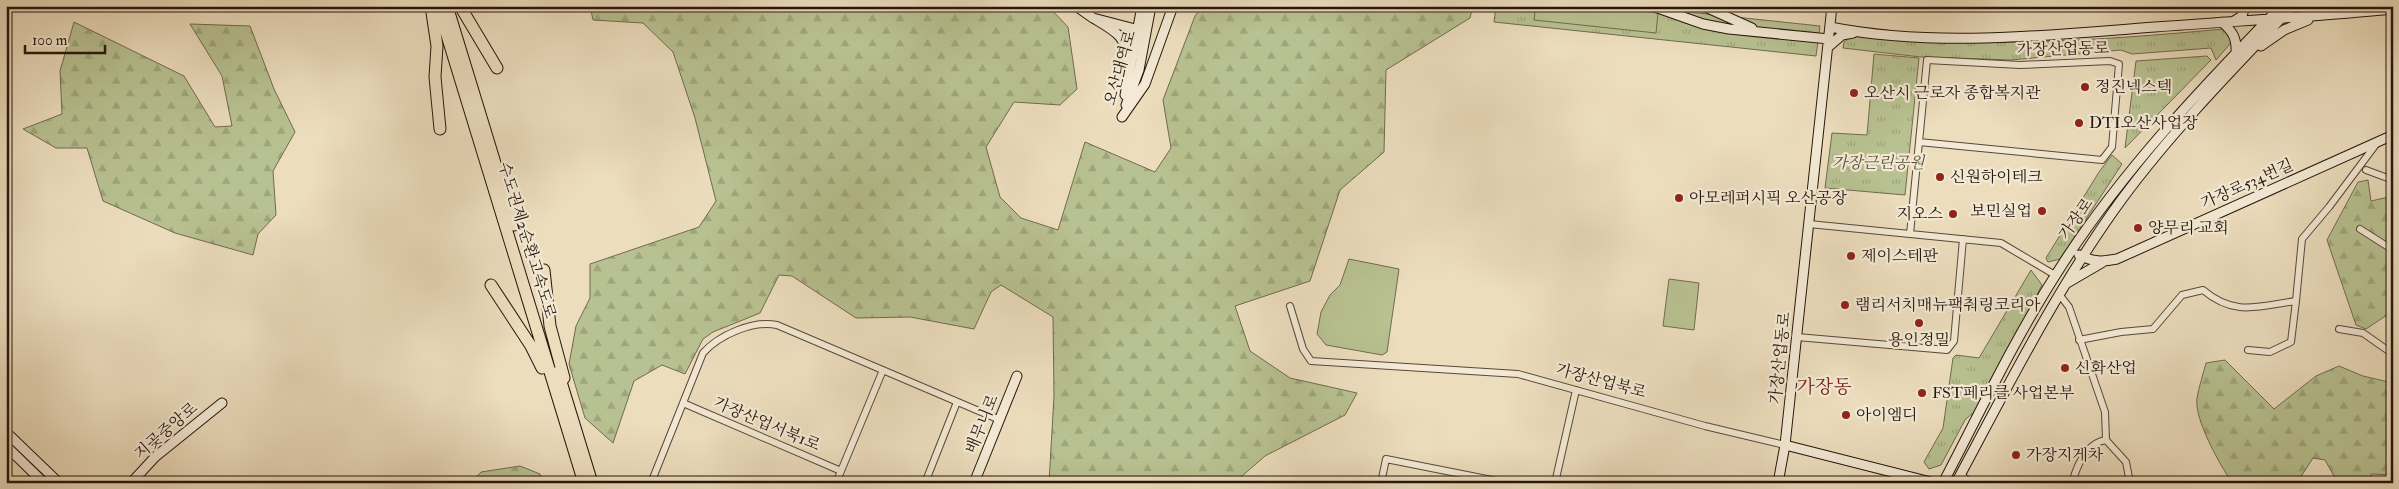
<svg xmlns="http://www.w3.org/2000/svg" width="2399" height="489" font-family="'IM FELL Double Pica','Noto Serif KR',serif">
<style>
.grass{fill:url(#grass-tufts);stroke:#6f6b4f}
.forest{fill:url(#forest-firs);stroke:#6f6b4f}
.garden{fill:#b8c191;stroke:#6f6b4f}
.lines{fill:none;stroke-linecap:round;stroke-linejoin:round}
.street-casing{stroke:#584739;stroke-width:8}
.secondary-casing{stroke:#26150d;stroke-width:11}
.highway-casing{stroke:#26150d;stroke-width:13}
.street{stroke:#f3e9d4;stroke-width:6}
.secondary{stroke:#f3e9d4;stroke-width:9}
.highway{stroke:#ecddbd;stroke-width:11}
.poi-dot{fill:#8f2418;stroke:#f3e9d4;stroke-width:2}
.labels{text-anchor:middle;dominant-baseline:central;stroke-width:4.5;stroke-linejoin:round;paint-order:stroke}
.street-label{font-size:16px;fill:#26150d;stroke:#f3e9d4}
.poi-label{font-size:16px;fill:#26150d;stroke:#f3e9d4;text-anchor:start}
.park-label{font-size:16px;font-style:italic;fill:#59513b;stroke:#f3e9d4}
.quarter-label{font-size:19px;fill:#7a1f14;stroke:#f3e9d4}
</style>
<defs>
<pattern id="grass-tufts" width="24" height="20" patternUnits="userSpaceOnUse" patternTransform="scale(1.25)"><rect width="24" height="20" fill="#b8c191"/><path d="M3 7l-1-3M5 7V3M7 7l1-3M15 17l-1-3M17 17v-4M19 17l1-3" fill="none" stroke="#9ea57c"/></pattern>
<pattern id="forest-firs" width="22" height="20" patternUnits="userSpaceOnUse" patternTransform="scale(1.25)"><rect width="22" height="20" fill="#b8c191"/><path d="M5 1l3.5 6h-7zM16 11l3.5 6h-7z" fill="#9ea57c"/></pattern>
</defs>
<rect width="100%" height="100%" fill="#ecddbd"/>
<filter id="stains"><feTurbulence type="fractalNoise" baseFrequency=".004" numOctaves="4"/><feColorMatrix values="0 0 0 0 .2 0 0 0 0 .09 0 0 0 0 .02 0 0 0 .5 -.17"/></filter>
<radialGradient id="worn" r=".72"><stop offset=".6" stop-color="#630" stop-opacity="0"/><stop offset="1" stop-color="#630" stop-opacity=".3"/></radialGradient>
<!-- grass -->
<path class="grass" d="M1496,6h136l188,20 -4,30 -322,-34z
M2223,29l8,8 -1,7 -14,16 -5,-12 -79,6 -11,-4 -110,10 -90,-3 -78,-9 1,-6 9,-6c124,12 245,5 370,-7z
M1874,54l45,4 -14,137 -80,-7 7,-55 35,2z
M2207,56l4,4 -86,88 11,-87z
M2112,155l10,9 -62,95 -12,3 -2,-4 53,-86z
M2031,270l11,15 -67,126 -10,9 -24,45 -12,4 -5,-7 19,-34 10,-70 3,-3 23,3z"/>
<!-- forest -->
<path class="forest" d="M590,6h458l20,21 9,62 -17,16 -46,-3 -28,45 14,50 21,21 37,12 27,-88 70,30 16,-24 -8,-48 32,-84 8,-10h270l-3,12 -84,52 -2,82 -44,38 -30,91 -75,25 15,45 40,27 67,15 -12,22 -80,41 -31,27h-185l5,-87 -1,-79 -52,-32 -10,7 -17,37 -64,-12 -54,1 -64,-42 -13,-1 -19,38 -47,19 -10,7 -18,35 -23,-9 -28,16 -21,62 -28,-25 -16,-54 7,-38 14,-28v-34l109,-37 17,-26 -21,-83 -22,-66 -30,-29 -50,-3z
M74,22l110,54 31,51 17,-1 -10,-50 -32,-52 60,2 24,63 21,43 -22,39 3,44 -18,19 -5,21 -78,-22 -72,-32 -16,-53h-31l-33,-19 39,-15 -2,-43z
M2368,180l3,21 22,-5v73l-3,7 3,3v32l-27,18 -10,-4 -29,-85 31,-58z
M2225,360l49,49 42,-33 23,-10 24,10 30,7v92l-22,-1 1,9h-34l-13,-23 -12,-2 -13,20 -11,5h-55l-3,-2c-12,-18 -37,-62 -34,-83 2,-12 6,-23 9,-35z
M520,466l20,8 3,9h-72l10,-11z"/>
<!-- garden -->
<path class="garden" d="M1536,6h60l62,7 -2,20 -122,-13z
M1349,259l50,10 -12,83 -5,3 -56,-10 -9,-11 4,-22 9,-17 10,-10z
M1669,279l30,4 -5,47 -31,-4z"/>
<g class="lines">
<!-- street casing -->
<g class="street-casing">
<path id="street" d="M2366,170l27,10
M1809,224l192,19 54,32
M2360,229l33,21
M1910,234l17,-174 93,5 90,-4 9,3 -7,83 -10,13 -183,-18
M2059,294l10,13 36,105 1,28 20,22 4,21
M1290,306l13,43 8,12 207,13 187,52 80,19
M2339,329l24,4 30,21
M1797,337l150,13 7,-9 9,-102
M2079,340l42,-8 32,-3 29,-34 21,-5c32,27 56,16 93,11l6,-62 27,-32 48,-64
M2248,350l22,2 21,-10 5,-41
M683,403l158,68
M1960,474l11,9
M651,483l52,-130c16,-18 50,-33 74,-28l223,95
M836,483l47,-113
M925,483l32,-81
M1381,483l5,-24 121,24
M1555,483l21,-93
M2072,483c5,-18 14,-40 34,-43"/>
</g>
<!-- secondary casing -->
<g class="secondary-casing">
<path id="secondary" d="M1076,6l17,12 50,13
M1652,6l51,18 26,5 100,10
M1703,6l49,22
M1093,18c22,13 35,18 34,46
M2234,21l8,-5 3,-10
M2222,22c11,10 15,16 14,32
M1830,27c107,21 217,8 325,0 79,-6 159,-10 238,-18
M2261,46l23,-16 24,-10
M1828,47l14,-12 11,-2
M1125,95l17,-89
M1126,105l13,-35 12,-64
M1122,117l23,-33 28,-78
M2079,255c14,7 23,7 38,4l276,-124
M2067,283l36,-21
M6,432l53,51
M1785,445l150,38
M6,446l38,37
M131,483l24,-26 67,-54
M974,483l43,-107
M1778,483l7,-38 47,-439
M1943,483c36,-69 70,-141 112,-207 63,-101 144,-185 226,-270
M1956,483c52,-97 101,-195 166,-284 51,-69 112,-131 171,-193"/>
</g>
<!-- highway casing -->
<g class="highway-casing">
<path id="highway" d="M431,6l6,40 -2,31 5,52
M438,6l146,477
M447,6l67,219
M460,6l37,62
M544,270l6,56 14,52
M491,285l40,61 11,22
M558,372l34,111"/>
</g>
<!-- street -->
<use href="#street" class="street"/>
<!-- secondary -->
<use href="#secondary" class="secondary"/>
<!-- highway -->
<use href="#highway" class="highway"/>
</g>
<!-- markers -->
<g class="poi-dot">
<circle cx="2085" cy="87" r="5"/>
<circle cx="1854" cy="93" r="5"/>
<circle cx="2079" cy="123" r="5"/>
<circle cx="1940" cy="177" r="5"/>
<circle cx="1679" cy="198" r="5"/>
<circle cx="2042" cy="211" r="5"/>
<circle cx="1953" cy="214" r="5"/>
<circle cx="2138" cy="228" r="5"/>
<circle cx="1851" cy="256" r="5"/>
<circle cx="1845" cy="305" r="5"/>
<circle cx="1919" cy="323" r="5"/>
<circle cx="2065" cy="368" r="5"/>
<circle cx="1922" cy="393" r="5"/>
<circle cx="1846" cy="415" r="5"/>
<circle cx="2016" cy="455" r="5"/>
</g>
<g class="labels">
<!-- street labels -->
<g class="street-label">
<text transform="translate(2063 49) rotate(-1)">가장산업동로</text>
<text transform="translate(1120 68) rotate(-74)">오산대역로</text>
<text transform="translate(2247 184) rotate(-24)">가장로534번길</text>
<text transform="translate(2076 219) rotate(-55)">가장로</text>
<text transform="translate(527 240) rotate(73)">수도권제2순환고속도로</text>
<text transform="translate(1780 358) rotate(-84)">가장산업동로</text>
<text transform="translate(1601 381) rotate(15)">가장산업북로</text>
<text transform="translate(767 424) rotate(23)">가장산업서북1로</text>
<text transform="translate(982 424) rotate(-68)">배무니로</text>
<text transform="translate(166 431) rotate(-41)">지곶중앙로</text>
</g>
<!-- poi labels -->
<g class="poi-label">
<text x="2095" y="87">정진넥스텍</text>
<text x="1864" y="93">오산시 근로자 종합복지관</text>
<text x="2089" y="123">DTI오산사업장</text>
<text x="1950" y="177">신원하이테크</text>
<text x="1689" y="198">아모레퍼시픽 오산공장</text>
<text x="2032" y="211" text-anchor="end">보민실업</text>
<text x="1943" y="214" text-anchor="end">지오스</text>
<text x="2148" y="228">양무리 교회</text>
<text x="1861" y="256">제이스테판</text>
<text x="1855" y="305">램리서치매뉴팩춰링코리아</text>
<text x="1919" y="340" text-anchor="middle">용인정밀</text>
<text x="2075" y="368">신화산업</text>
<text x="1932" y="393">FST페리클 사업본부</text>
<text x="1856" y="415">아이엠디</text>
<text x="2026" y="455">가장지게차</text>
</g>
<!-- park labels -->
<g class="park-label">
<text x="1878" y="163">가장근린공원</text>
</g>
<!-- quarter labels -->
<g class="quarter-label">
<text x="1824" y="387">가장동</text>
</g>
</g>
<!-- margin -->
<rect width="2399" height="489" fill="none" stroke="#ecddbd" stroke-width="25"/>
<rect x="8" y="8" width="2384" height="474" fill="none" stroke="#26150d" stroke-width="2.5"/>
<rect x="12" y="12" width="2374" height="464" fill="none" stroke="#26150d"/>
<!-- scale -->
<path d="M25 45v8h80v-8" fill="none" stroke="#26150d" stroke-width="2.5"/>
<text x="32" y="45" font-size="15" fill="#26150d" stroke="#f3e9d4" stroke-width="4" paint-order="stroke">100 m</text>
<rect width="100%" height="100%" filter="url(#stains)"/>
<rect width="100%" height="100%" fill="url(#worn)"/>
</svg>
